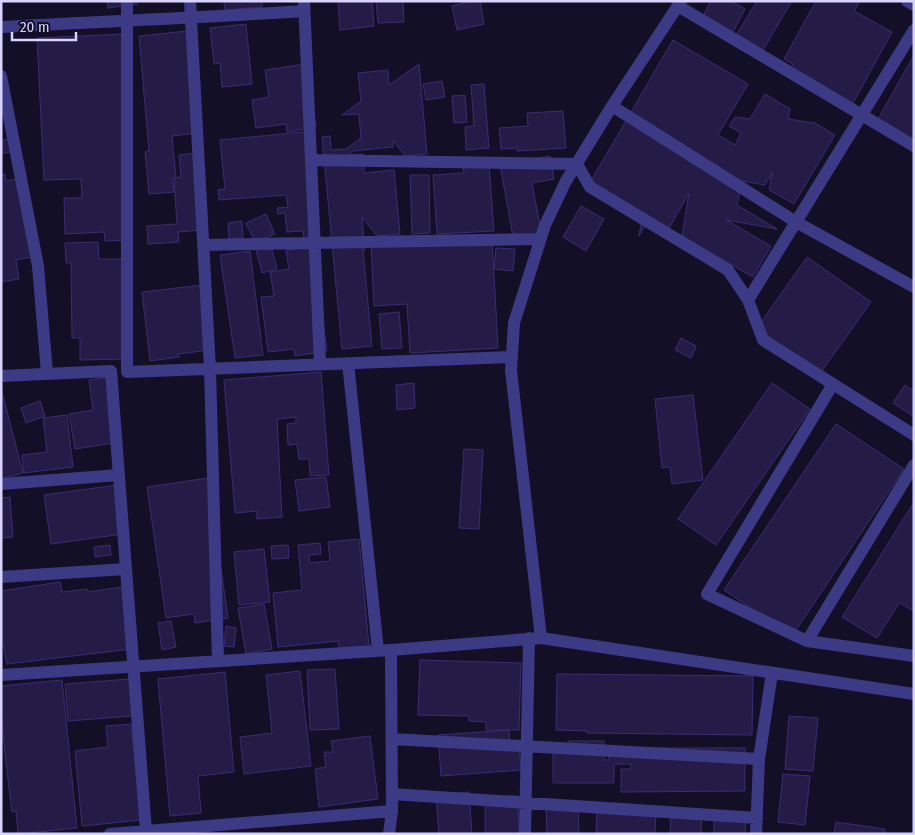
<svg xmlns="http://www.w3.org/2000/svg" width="915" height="835" font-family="'Fira Sans Condensed',sans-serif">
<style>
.building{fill:#241b47;stroke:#3b2d73}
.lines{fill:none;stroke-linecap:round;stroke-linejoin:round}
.minor{stroke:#3d3a85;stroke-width:12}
</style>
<rect width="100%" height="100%" fill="#130f26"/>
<!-- building -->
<path class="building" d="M107,1h30v3l-29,4z
M224,1h38v6l-37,3z
M338,1h34l2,25 -34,4z
M376,1h27l1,21 -26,1z
M472,1h8l4,23 -27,6 -5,-24z
M711,1h20l14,8 -12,23 -30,-16z
M757,1h35l-29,49 -26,-16z
M816,1h39l4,2 -5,8 38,21 -40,73 -63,-34 4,-7 -9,-5z
M246,24l6,60 -30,3 -2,-24 -6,1 -4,-36z
M188,31l9,102 -25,3 4,42h-4l2,14 -25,2 -4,-42 4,-1 -10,-115z
M124,34l4,206 -23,1 -1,-9 -39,2 -1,-36h18l-1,-19 -37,1 -7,-142z
M673,40l75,44 -30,51 17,10 6,-12 -12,-7 6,-9 15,2 15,-25 25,15 -2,10 27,4 20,12 -41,69 -25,-14 3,-17 -7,12 -23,-4 -5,24 40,24 -51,-9 45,26 -18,31 -71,-41 7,-43 -21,37 -19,-11 -10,17 3,-18 -54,-32z
M914,55v87l-37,-21z
M306,64l10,63 -29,5 -1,-8 -30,4 -4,-28 17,-3 -4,-27z
M419,64l8,90 -22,2 -12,-16v7l-40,4 -5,4 15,-1 1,19 30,-3 6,64 -23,2 -15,-19 3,33h-2l9,96 -30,3 -20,-212 8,-1 1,14 15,-1 15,-11 -2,-24 -17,1 19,-14 -3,-28 30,-3 1,15z
M442,81l3,16 -19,3 -3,-16z
M484,84l5,64 -23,2 -1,-23 9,-1 -3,-41z
M465,95l2,27 -13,1 -2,-27z
M563,111l3,37 -49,3v-3l-16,1 -2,-21 29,-2 -1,-13z
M313,131l6,109 -15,2 -1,-11 -16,1 -2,-19 -7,1 -1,-6 11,-1 -2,-12 -67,5 -1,-10 7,-1 -5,-49z
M11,138l3,13 -13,3v-13z
M196,153l6,77 -24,2 1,10 -31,2 -1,-18 30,-2 -3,-46 7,-1 -2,-22z
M550,156l4,23 -22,4 10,54 -28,5 -14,-77z
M489,165l5,66 -57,3 -4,-59 31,-2 -1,-5z
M5,174l1,7 17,-3 14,78 -21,4 3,19 -18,3v-107z
M410,175h19l1,58 -18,1z
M581,206l23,13 -18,32 -23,-14z
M266,214l9,20 -20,8 -9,-19z
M242,221l1,17 -14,1 -1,-16z
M492,238l6,110 -88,5 -3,-49 -33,2 -3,-62z
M98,242l1,17h26l2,100 -47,1v-22h-8l-1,-75h-5l-1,-20z
M271,246l6,23 -15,4 -6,-23z
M313,247l14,104 -32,5 -1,-7 -26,3 -7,-55 13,-1 -4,-24 19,-3 -3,-19z
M496,248l19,1 -2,22 -19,-2z
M250,251l13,104 -28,3 -15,-103z
M807,257l64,45 -50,70 -64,-44z
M203,285l7,65 -32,4 1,3 -29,4 -8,-69z
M399,312l3,36 -20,1 -3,-35z
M681,338l15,8 -5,12 -16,-8z
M321,372l8,103 -19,1 -1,-17h-10l-2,-15 -9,1 -1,-21 9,-1v-6l-19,2 5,98 -25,2v-8l-22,2 -11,-133z
M110,377l10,65 -45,7 -6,-35 24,-4 -4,-30z
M414,383l1,25 -18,2 -1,-25z
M772,383l38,26 -94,136 -38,-26z
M905,385l9,6v26l-21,-14z
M1,388l22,85 -22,6z
M693,395l10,85 -31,4 -2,-17 -8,1 -7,-69z
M40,401l5,15 -19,7 -5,-15z
M67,415l6,52 -49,6 -2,-18 25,-3 -4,-34z
M836,424l68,45 -112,167 -68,-46z
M464,449l19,1 -4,79 -20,-1z
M326,477l4,30 -31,4 -4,-31z
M208,478l20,140 -33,5 -1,-9 -28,4 -19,-131z
M117,485l6,49 -72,10 -7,-49z
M10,497l3,40 -12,1v-40z
M914,502v109l-15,-8 -22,35 -35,-21z
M359,539l10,107 -30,3 -1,-8 -60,6 -5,-54 29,-3 -4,-45 22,-2 1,11 -12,1 1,8 20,-2 -2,-19z
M110,545l1,10 -16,2 -1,-10z
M288,545l1,13 -17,1 -1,-13z
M264,549l6,53 -31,3 -5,-53z
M60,582l2,10 25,-3v3l35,-5 9,62 -124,15 -6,-31v-42z
M264,604l8,45 -26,5 -8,-46z
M171,621l5,26 -14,3 -4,-27z
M226,626l10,2 -2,19 -10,-1z
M420,660l101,3 -2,67h-33v-8l-17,-1v-5l-51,-1z
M335,669l4,60 -29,1 -3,-60z
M300,671l11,95 -67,8 -4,-37 32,-4 -6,-58z
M225,672l9,100 -36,4 3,37 -31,3 -12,-137z
M557,674l196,2 -1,59 -165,-2v-2l-31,-1z
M129,679l3,37 -64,5 -3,-37z
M62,680l15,148 -59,6 -2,-23 -4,1 -6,-49 -5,-49v-28z
M789,716l29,2 -5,53 -28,-2z
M131,724l10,96 -59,6 -7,-75 33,-4 -2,-21z
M509,730l1,15h9l2,25 -80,6 -3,-41z
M370,736l8,63 -59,8 -4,-38 11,-2 -2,-15h9l-2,-11z
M568,741h36v19h5v-12h136v43l-124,1v-23h10v-5h-17v19h-61v-32h16z
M783,774l27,2 -5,49 -27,-3z
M469,792l3,42h-33l-3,-39z
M485,796h33l1,38h-34z
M578,803l1,31h-32l-1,-30z
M597,809l59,1 -1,24h-59z
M671,813h31l-1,21h-31z
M714,815l32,1 -1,18h-31z
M836,822l49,7v5h-51z"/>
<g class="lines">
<!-- minor -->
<path class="minor" d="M127,1v371l384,-15
M190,1l20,368 8,292
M304,1l16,363
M907,1l7,4
M678,6l236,140
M1,27c101,-6 202,-9 303,-16
M1,76l37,190 9,107
M612,106l184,116 118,65
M311,160l266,4 13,23 138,83 20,30 15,40 151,95
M203,245l337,-6
M748,300l166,-270
M348,363l30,287
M1,376l110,-5 15,198
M833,384l-126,210 100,47 107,15
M1,484l118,-9
M1,577l125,-8 20,262
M541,638l-30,-268 3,-47 31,-98 21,-44 46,-75 69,-105
M807,641l107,-176
M1,675l390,-25 150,-12 373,56
M392,739l367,20
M392,794l365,24
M110,834l282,-23
M389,834l3,-23 -1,-161
M525,834l4,-196
M756,834l3,-75 13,-86"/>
</g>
<!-- border -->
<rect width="915" height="835" fill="none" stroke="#d9d4ff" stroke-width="5"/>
<!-- scale -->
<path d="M12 32v8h64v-8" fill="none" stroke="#d9d4ff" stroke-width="2.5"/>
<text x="20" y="32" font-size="15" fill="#d9d4ff" stroke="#130f26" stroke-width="4" paint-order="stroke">20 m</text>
</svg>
